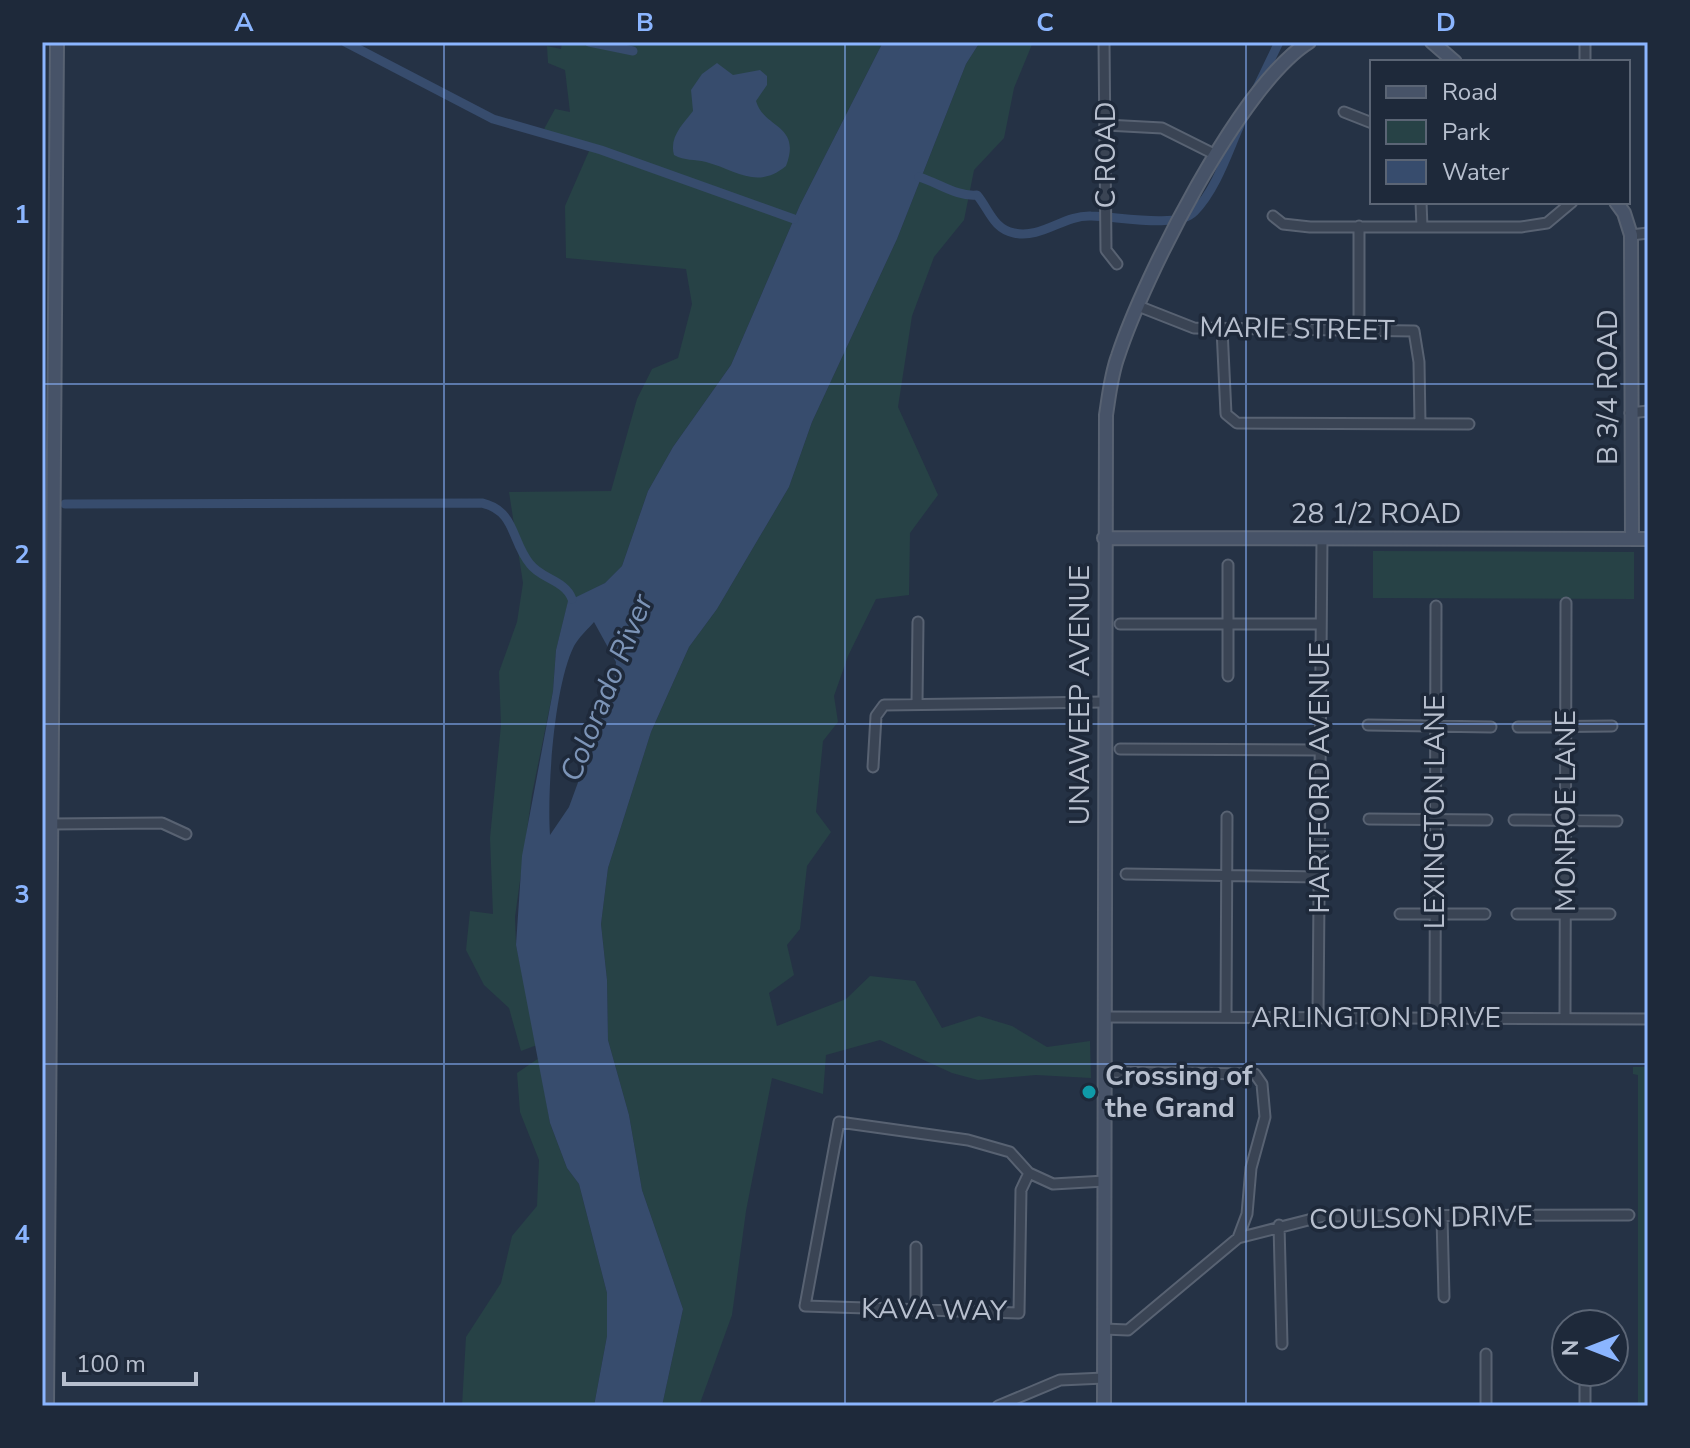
<svg xmlns="http://www.w3.org/2000/svg" width="1690" height="1448" font-family="'Nunito Sans',sans-serif">
<style>
.green{fill:#274246}
.water{fill:#374c6d;fill-rule:evenodd}
.lines{fill:none;stroke-linecap:round;stroke-linejoin:round}
.canal{stroke:#374c6d;stroke-width:9}
.street-casing{stroke:#586272;stroke-width:13}
.secondary-casing{stroke:#586272;stroke-width:16}
.street{stroke:#3a4454;stroke-width:9}
.secondary{stroke:#475368;stroke-width:12}
.grid{fill:none;stroke:#8bb5ff;stroke-width:2;stroke-opacity:0.55}
.culture-dot{fill:#0f9aa8;stroke:#1e293a;stroke-width:3}
.labels{text-anchor:middle;dominant-baseline:central;stroke-width:7;stroke-linejoin:round;paint-order:stroke}
.street-label{font-size:28px;fill:#b7bfce;stroke:#1e293a}
.poi-label{font-size:28px;font-weight:bold;fill:#b7bfce;stroke:#1e293a;text-anchor:start}
.water-label{font-size:30px;font-style:italic;fill:#7c94b7;stroke:#1e293a}
.neatline{fill:none;stroke:#8bb5ff;stroke-width:3}
.grid-label{font-size:26px;text-anchor:middle;font-weight:bold;fill:#8bb5ff}
</style>
<rect width="100%" height="100%" fill="#253245"/>
<!-- green -->
<path class="green" d="M562,42h321l-83,163 -69,160 -58,82 -25,44 -26,75 -17,17 -37,19 -12,48 -3,41 -21,103 -17,123 1,28 21,100 -16,6 -12,-43 -25,-23 -18,-35 4,-39 23,3 -3,-76 11,-113 -2,-53 18,-50 6,-39 -14,-91 102,-1 26,-92 15,-30 26,-11 14,-54 -6,-35 -120,-11 -1,-52 24,-55 -45,-22 11,-20 15,3 -5,-42 -17,-7 -1,-17 14,3z
M980,42h53l-19,46 -10,50 -30,32 -10,50 -30,37 -22,59 -14,91 40,88 -28,38 -1,62 -33,4 -28,57 -14,40 4,26 -15,19 -7,71 15,20 -24,34 -7,63 -13,16 7,30 -25,18 8,33 69,-27 24,-23 45,5 27,47 37,-12 33,10 35,21 43,-6 1,37 -55,-3 -58,5 -26,-7 -72,-33 -54,15 -3,39 -51,-16 -26,133 -14,104 -33,91h-37l21,-97 -41,-119 -13,-75 -21,-75 -1,-60 -6,-56 7,-56 43,-136 38,-85 28,-38 72,-122 23,-65 85,-183 69,-175z
M1373,551l261,1v47l-261,-1z
M539,1058l11,65 17,45 12,16 28,109v43l-13,70h-132l4,-69 35,-54 11,-47 25,-30 2,-46 -19,-48 -3,-39z
M1633,1067h15v339h-10v-331l-5,-1z"/>
<!-- water -->
<path class="water" d="M883,42h97l-14,22 -69,175 -85,183 -23,65 -72,122 -28,38 -38,85 -43,136 -7,56 6,56 1,60 21,75 13,75 41,119 -21,97h-68l13,-70v-43l-28,-109 -12,-16 -17,-45 -34,-178 6,-89 31,-165 3,-41 12,-49 37,-18 17,-17 26,-75 25,-44 58,-82 69,-160zM594,622l22,40 -2,22 -45,123 -19,28c-3,-45 4,-149 24,-189 5,-9 14,-17 20,-24z
M717,63l16,12 27,-5 7,6v9l-11,16c8,28 46,23 30,65 -29,24 -50,4 -80,-4 -12,-3 -21,-1 -32,-7 -5,-18 9,-31 19,-44l-2,-21 11,-16z"/>
<g class="lines">
<!-- canal -->
<path class="canal" d="M345,42l148,77 108,31 193,69
M589,42l44,9
M1256,90l23,-48
M919,177c20,6 38,20 58,18 12,14 16,34 37,38 28,6 49,-18 77,-17 24,0 87,13 103,-4 22,-22 34,-60 46,-87
M65,504l417,-1c34,8 29,38 48,61 11,15 35,16 42,35"/>
<!-- street casing -->
<g class="street-casing">
<path id="street" d="M1104,42l2,208 11,14
M1585,42v20
M1344,112l28,11
M1106,125l56,3 54,27
M1421,202l1,25
M1273,216l10,8 27,3h211l26,-4 25,-21
M1359,226v103
M1631,235l17,-2
M1138,306l56,22 220,3 5,31 1,62
M1222,329l4,85 11,9 232,1
M1630,413l18,-2
M1120,624h201
M1228,676v-111
M917,703l1,-81
M1368,725l123,2
M1518,727l94,-1
M1120,749l200,1
M873,767l3,-51 8,-11 219,-3
M1369,819l118,1
M1514,820l103,1
M51,824l111,-1 24,11
M1126,874l194,3
M1400,914h85
M1517,914h93
M1104,1017l544,2
M1226,1017l1,-200
M1318,1017l4,-479
M1435,1018l1,-412
M1565,1018l1,-415
M1104,1072l151,2 7,10 3,33 -14,51 -4,46 -9,24
M1029,1173l-8,17 -2,123 -214,-7 34,-184 129,18 42,12 19,21 24,11 52,-3
M1442,1217l2,80
M1279,1225l3,119
M916,1247v65
M1104,1329l24,1 110,-92 86,-22 305,-1
M1585,1380v26
M998,1406l62,-26 44,-2
M1486,1406v-52"/>
</g>
<!-- secondary casing -->
<g class="secondary-casing">
<path id="secondary" d="M1432,42l23,20
M1616,202l8,11 7,22 1,304
M1104,538l544,1
M47,1406l10,-1364
M1104,1406l2,-991c3,-19 5,-40 12,-59 26,-79 122,-271 191,-314"/>
</g>
<!-- street -->
<use href="#street" class="street"/>
<!-- secondary -->
<use href="#secondary" class="secondary"/>
</g>
<!-- grid -->
<path class="grid" d="M444,42v1364M845,42v1364M1246,42v1364M42,384h1606M42,724h1606M42,1064h1606"/>
<!-- markers -->
<circle class="culture-dot" cx="1089" cy="1092" r="8"/>
<g class="labels">
<!-- street labels -->
<g class="street-label">
<text transform="translate(1106 155) rotate(-90)">C ROAD</text>
<text transform="translate(1297 329) rotate(1)">MARIE STREET</text>
<text transform="translate(1608 387) rotate(-90)">B 3/4 ROAD</text>
<text x="1376" y="514">28 1/2 ROAD</text>
<text transform="translate(1080 695) rotate(-90)">UNAWEEP AVENUE</text>
<text transform="translate(1320 778) rotate(-90)">HARTFORD AVENUE</text>
<text transform="translate(1566 811) rotate(-90)">MONROE LANE</text>
<text transform="translate(1435 812) rotate(-90)">LEXINGTON LANE</text>
<text x="1376" y="1018">ARLINGTON DRIVE</text>
<text transform="translate(1421 1218) rotate(-1)">COULSON DRIVE</text>
<text transform="translate(934 1310) rotate(1)">KAVA WAY</text>
</g>
<!-- poi labels -->
<g class="poi-label">
<text x="1105" y="1076">Crossing of<tspan x="1105" dy="32">the Grand</tspan></text>
</g>
<!-- water labels -->
<g class="water-label">
<text transform="translate(607 688) rotate(-68)">Colorado River</text>
</g>
</g>
<!-- border -->
<rect width="1690" height="1448" fill="none" stroke="#1e293a" stroke-width="88"/>
<!-- legend -->
<rect x="1370" y="60" width="260" height="144" fill="#1e293a" stroke="#5b6575" stroke-width="2"/>
<rect x="1386" y="86" width="40" height="12" fill="#475368" stroke="#5b6575" stroke-width="2"/>
<text x="1442" y="100" font-size="24" fill="#b7bfce">Road</text>
<rect x="1386" y="120" width="40" height="24" fill="#274246" stroke="#5b6575" stroke-width="2"/>
<text x="1442" y="140" font-size="24" fill="#b7bfce">Park</text>
<rect x="1386" y="160" width="40" height="24" fill="#374c6d" stroke="#5b6575" stroke-width="2"/>
<text x="1442" y="180" font-size="24" fill="#b7bfce">Water</text>
<!-- north arrow -->
<g transform="translate(1590 1348) rotate(270)"><circle r="38" fill="#1e293a" stroke="#5b6575" stroke-width="2"/>
<path d="M0-6L14 30L0 20L-14 30Z" fill="#8bb5ff"/>
<text y="-12" font-size="22" font-weight="bold" text-anchor="middle" fill="#b7bfce">N</text>
</g>
<!-- scale -->
<path d="M64 1372v12h132v-12" fill="none" stroke="#b7bfce" stroke-width="4"/>
<text x="76" y="1372" font-size="24" fill="#b7bfce" stroke="#1e293a" stroke-width="6" paint-order="stroke">100 m</text>
<rect x="44" y="44" width="1602" height="1360" class="neatline"/>
<g class="grid-label">
<text x="244" y="31">A</text>
<text x="645" y="31">B</text>
<text x="1045" y="31">C</text>
<text x="1446" y="31">D</text>
<text x="22" y="223">1</text>
<text x="22" y="563">2</text>
<text x="22" y="903">3</text>
<text x="22" y="1243">4</text>
</g>
</svg>
